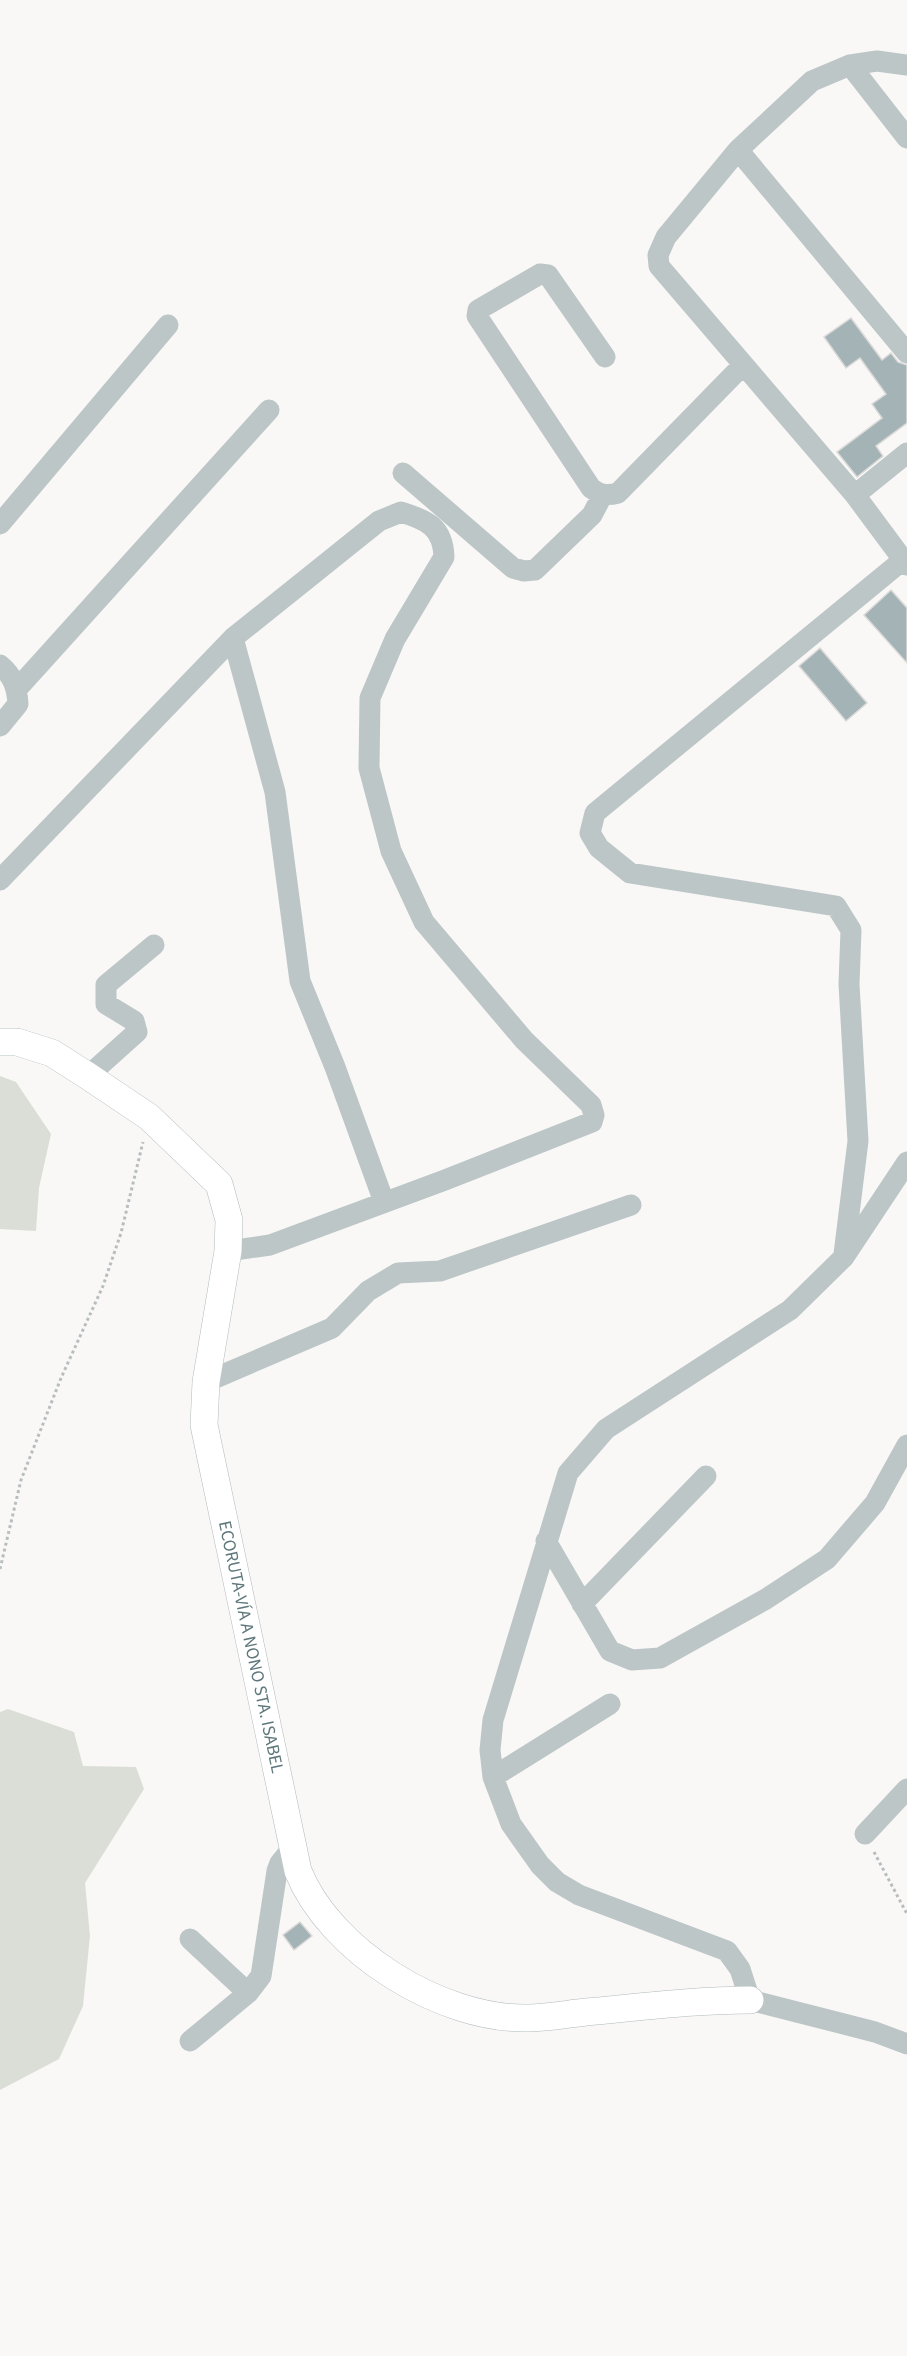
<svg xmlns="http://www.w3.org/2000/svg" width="907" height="2356" font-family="'Source Sans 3',sans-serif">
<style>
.green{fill:#dbded6}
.building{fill:#a4b3b5;stroke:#dbdad9;stroke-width:1.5}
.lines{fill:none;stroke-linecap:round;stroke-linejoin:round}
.major-casing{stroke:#b1babc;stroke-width:28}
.path{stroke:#b8bebf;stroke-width:3;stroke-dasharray:3 3;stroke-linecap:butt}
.minor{stroke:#bdc6c7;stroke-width:21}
.major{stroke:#fff;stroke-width:27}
.labels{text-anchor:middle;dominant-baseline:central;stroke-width:6;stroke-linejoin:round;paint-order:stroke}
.street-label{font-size:18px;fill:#5f787c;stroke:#fff}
</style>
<rect width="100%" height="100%" fill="#f9f8f7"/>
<!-- green -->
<path class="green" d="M0,1076l16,6 35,52 -12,54 -3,43 -36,-2z
M8,1709l66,23 9,34 53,1 8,22 -59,94 5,53 -7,70 -24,53 -59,31v-378z"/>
<!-- building -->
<path class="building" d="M851,318l31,42 9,-7 7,9 9,3v58l-31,23 7,10 -26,21 -20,-25 45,-34 -10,-14 14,-10 -26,-36 -14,10 -22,-31z
M891,590l16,18v55l-43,-48z
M820,648l47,55 -21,18 -47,-55z
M300,1922l12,14 -18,14 -11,-15z"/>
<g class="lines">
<!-- major casing -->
<g class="major-casing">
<path id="major" d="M0,1042h17l35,11 36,23 61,41 70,67 10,36 -1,31 -22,131 -2,43 94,446c32,80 143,149 230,147 19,0 39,-4 58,-6 55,-5 109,-12 164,-12"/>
</g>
<!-- path -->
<path class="path" d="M0,1569l21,-89 40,-102 42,-92 18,-53 22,-91
M874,1852l33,62"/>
<!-- minor -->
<path class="minor" d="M850,65l57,73
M907,65l-30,-4 -27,4 -38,16 -74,69 -72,87 -8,18 1,11 196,229 52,70
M738,150l169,203
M605,357l-57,-82 -8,-1 -62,36 -1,6 114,172c9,7 16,8 27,5l125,-128
M403,473l110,95 11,3 11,-1 57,-55 11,-21
M855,495l52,-42
M0,524l168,-199
M233,638l42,154 25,189 35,86 49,135
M0,665c13,11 17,22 18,39l-18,22
M17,689l252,-279
M0,880l233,-242 146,-117 22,-9c26,8 42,15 43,45l-49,82 -25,59 -1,70 22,83 33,71 100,118 67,65 3,10 -2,7 -147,58 -175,65 -42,6
M88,1076l49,-44 -3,-11 -28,-17v-19l48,-40
M907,1162l-63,95 -54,53 -184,119 -38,44 -75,247 -3,30 3,27 18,47 29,41 17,17 22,13 148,56 13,18 10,31 125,32 32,12
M844,1254l14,-113 -9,-157 2,-54 -15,-24 -206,-33 -31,-25 -9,-15 5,-20 308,-253
M206,1382l126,-54 36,-37 30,-18 42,-2 191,-66
M546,1541l64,110 22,9 28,-2 106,-59 61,-40 48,-56 32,-58
M582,1604l124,-128
M493,1777l117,-73
M865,1834l42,-45
M190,1939l58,54
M190,2041l58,-48 13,-17 16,-105 3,-8 13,-16"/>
<!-- major -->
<use href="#major" class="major"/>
</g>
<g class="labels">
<!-- street labels -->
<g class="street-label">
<text transform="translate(251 1647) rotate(78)">ECORUTA-VÍA A NONO STA. ISABEL</text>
</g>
</g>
</svg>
